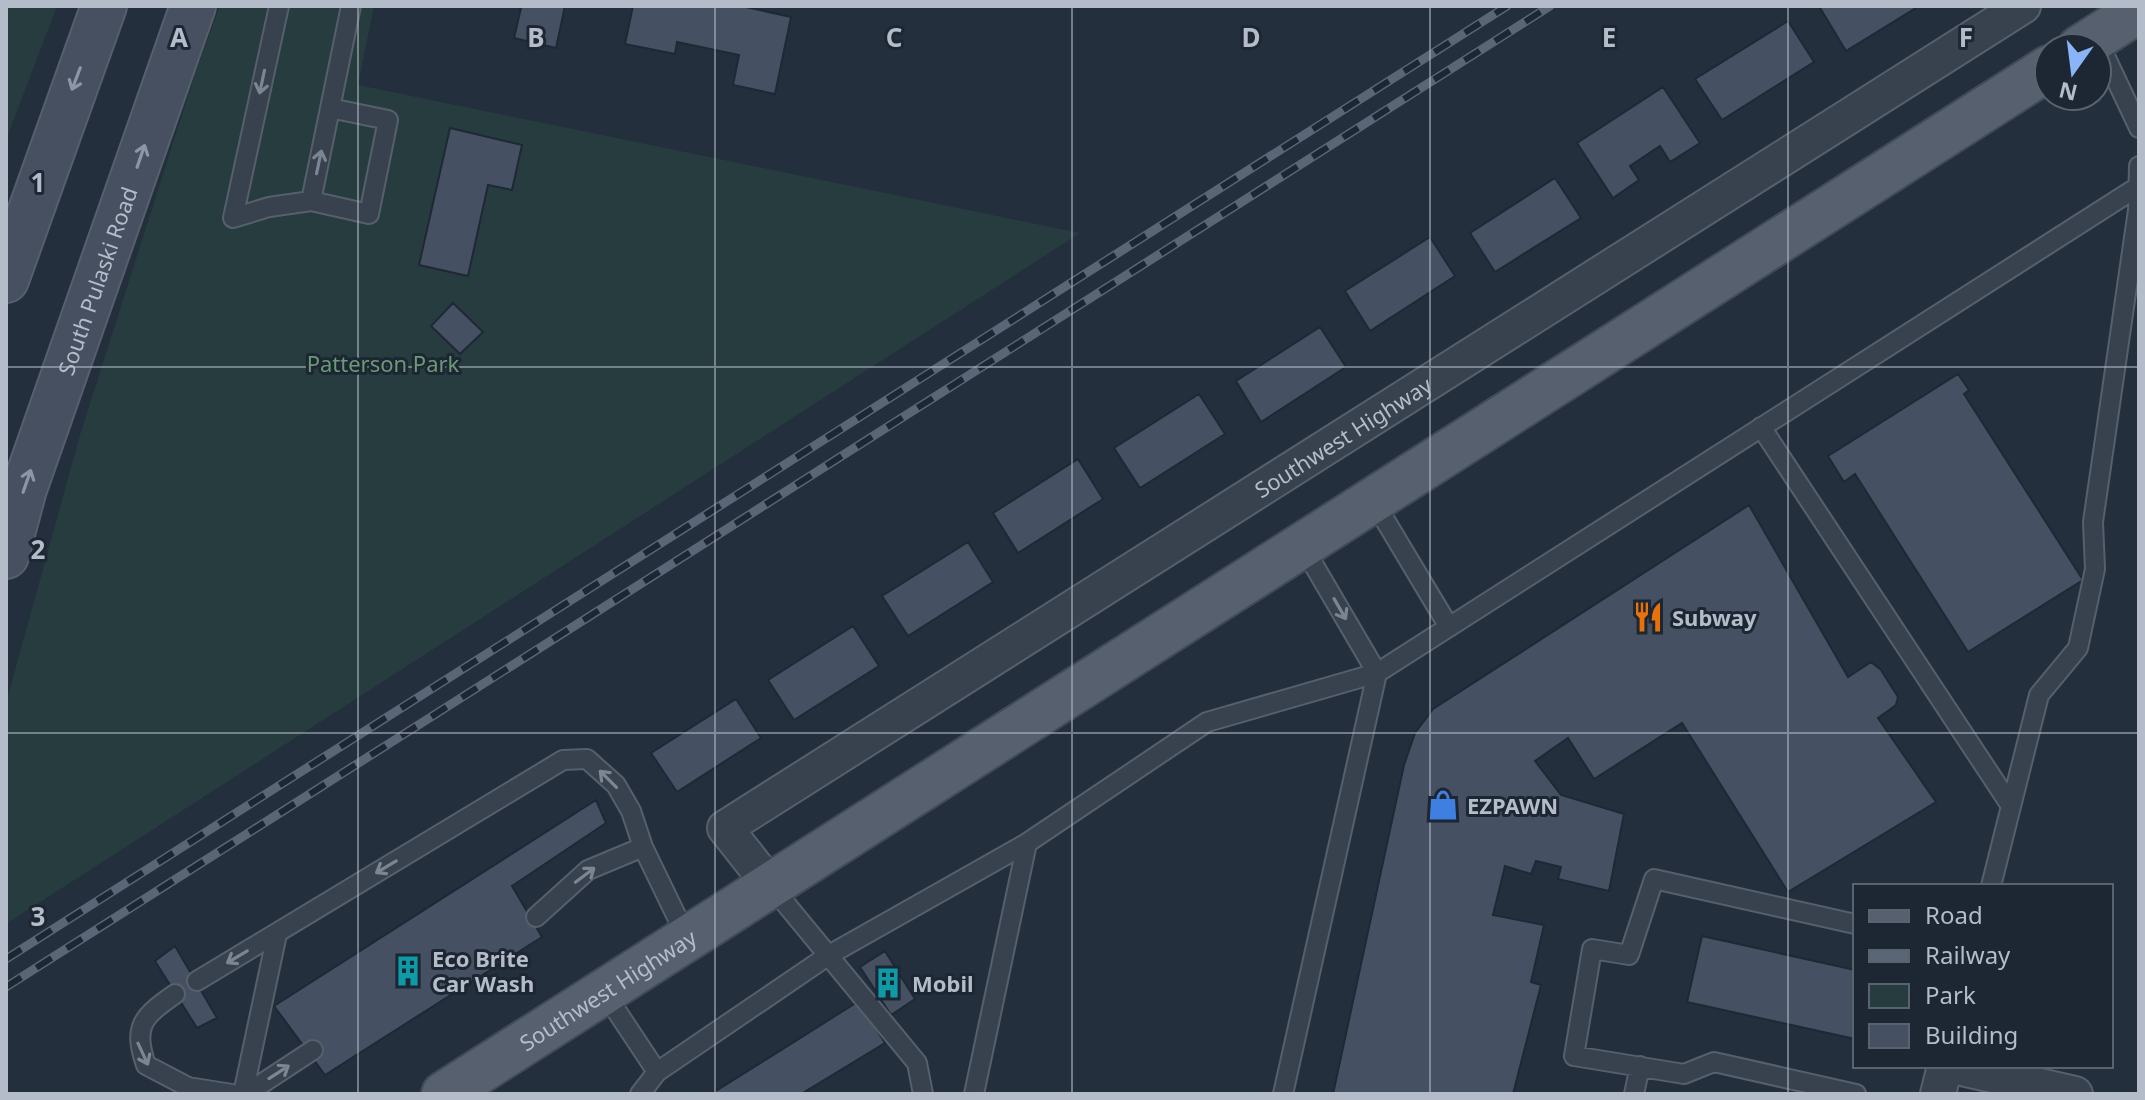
<svg xmlns="http://www.w3.org/2000/svg" width="2145" height="1100" font-family="'Noto Sans',sans-serif">
<style>
.green{fill:#263c3f}
.building{fill:#455162;stroke:#1f2835;stroke-width:2}
.lines{fill:none;stroke-linecap:round;stroke-linejoin:round}
.lane-casing{stroke:#565f6c;stroke-width:22}
.street-casing{stroke:#565f6c;stroke-width:38}
.secondary-casing{stroke:#565f6c;stroke-width:48}
.primary-casing{stroke:#414a57;stroke-width:48}
.lane{stroke:#38414e;stroke-width:18}
.street{stroke:#38414e;stroke-width:34}
.secondary{stroke:#465061;stroke-width:44}
.primary{stroke:#56606e;stroke-width:44}
.rail-casing{stroke:#5a6575;stroke-width:9}
.rail{stroke:#1d2633;stroke-width:6;stroke-dasharray:18;stroke-linecap:butt}
.oneway{stroke:#8e96a5}
.oneway2{stroke:#7c8592}
.grid{fill:none;stroke:#b4bcc9;stroke-width:2;stroke-opacity:0.55}
.labels{text-anchor:middle;dominant-baseline:central;stroke-width:6;stroke-linejoin:round;paint-order:stroke}
.street-label{font-size:22px;fill:#b4bcc9;stroke:#1d2633}
.park-label{font-size:22px;fill:#6b9a76;stroke:#1d2633}
.poi-label{font-size:22px;font-weight:bold;fill:#b4bcc9;stroke:#1d2633;text-anchor:start}
.grid-label{font-size:26px;text-anchor:middle;font-weight:bold;fill:#b4bcc9;stroke:#1d2633;stroke-width:6;stroke-linejoin:round;paint-order:stroke}
</style>
<rect width="100%" height="100%" fill="#242f3e"/>
<!-- green -->
<path class="green" d="M6,6h51l-51,134z
M220,6h154l-16,79 722,148 -1074,691v-221l74,-268 115,-361z"/>
<!-- building -->
<path class="building" d="M511,6h54l-9,42 -42,-10 7,-30z
M633,6h108l50,11 -16,77 -42,-9 6,-30 -62,-13 -2,12 -50,-10z
M1819,6h100l-73,45z
M1788,21l26,41 -92,58 -27,-41z
M1663,87l37,56 -30,19 -10,-16 -30,20 9,14 -26,18 -36,-55z
M450,128l72,17 -10,45 -24,-5 -20,91 -49,-11z
M1555,178l26,40 -86,54 -25,-39z
M1430,237l25,39 -85,55 -25,-40z
M453,303l30,29 -23,22 -29,-28z
M1320,327l26,40 -85,55 -25,-41z
M1958,374l11,16 -5,4 119,186 -115,72 -113,-178 -11,8 -16,-26z
M1199,394l26,40 -85,54 -26,-40z
M1078,459l25,40 -85,54 -25,-40z
M1749,505l99,172 23,-15 10,8 17,27 -2,8 -18,13 58,84 -148,90 -106,-169 -88,56 -26,-41 -33,23 26,34 63,19 -15,77 -51,-12 3,-12 -25,-6 -5,13 -26,-8 -12,49 51,10 -13,57 10,3 -28,109h-180l71,-329 11,-32 18,-24z
M968,542l25,40 -85,54 -26,-40z
M853,626l26,40 -85,54 -26,-40z
M736,699l25,39 -84,54 -26,-39z
M596,800l10,23 -94,63 30,51 -217,138 -51,-69z
M1702,936l153,34v69l-168,-37z
M175,946l42,72 -20,10 -42,-67z
M885,951l30,48 -24,16 -31,-48z
M859,1001l26,42 -84,51h-90z"/>
<g class="lines">
<!-- lane casing -->
<g class="lane-casing">
<path id="lane" d="M279,6l-46,212 36,-11 42,-6 40,-195
M2096,37l43,91
M311,201l58,13 19,-94 -58,-12
M1761,427l250,379
M1373,500l76,127
M771,886l146,177 6,31
M1991,886l48,-191 39,-47 17,-79 -2,-47 45,-312 1,-44
M536,917l52,-47 55,-23
M1855,924l-201,-45 -25,76 -37,-6 -18,107 110,18 30,-12 142,32
M197,981l366,-221 24,-1 29,26 15,26 12,36 44,91
M604,992l53,80 172,-117 198,-112
M175,994c-31,22 -43,31 -29,71l42,22 44,7
M243,1094l34,-160
M246,1094l67,-44
M640,1094l17,-22
M974,1094l53,-251 180,-121 170,-49 -75,-128
M1283,1094l94,-421 762,-487
M1634,1094l6,-28"/>
</g>
<!-- street casing -->
<g class="street-casing">
<g id="street">
<path id="s1" d="M770,885l-45,-57 1298,-822"/>
<path d="M1953,1066l122,28"/>
<path d="M1938,1094l7,-28"/>
</g>
</g>
<!-- secondary casing -->
<g class="secondary-casing">
<g id="secondary">
<path d="M6,280l98,-274"/>
<path id="s2" d="M6,556l18,-67 169,-483"/>
</g>
</g>
<!-- primary casing -->
<g class="primary-casing">
<g id="primary">
<path d="M2080,48l59,-38"/>
<path id="s3" d="M444,1094l1605,-1026"/>
</g>
</g>
<!-- lane -->
<use href="#lane" class="lane"/>
<!-- street -->
<use href="#street" class="street"/>
<!-- secondary -->
<use href="#secondary" class="secondary"/>
<!-- primary -->
<use href="#primary" class="primary"/>
<!-- rail casing -->
<g class="rail-casing">
<path id="rail" d="M6,959l1501,-953
M6,987l1544,-981"/>
</g>
<!-- rail -->
<use href="#rail" class="rail"/>
</g>
<!-- one-way arrows -->
<defs><path id="oneway-shaft" d="M-6 0H5M1.5-3L5.5 0L1.5 3" fill="none" stroke-width="1.6" stroke-linecap="round" stroke-linejoin="round" transform="scale(2)"/></defs>
<g class="oneway">
<use href="#oneway-shaft" transform="translate(76 79) rotate(111)"/>
<use href="#oneway-shaft" transform="translate(141 156) rotate(-71)"/>
<use href="#oneway-shaft" transform="translate(27 481) rotate(-71)"/>
</g>
<g class="oneway2">
<use href="#oneway-shaft" transform="translate(262 82) rotate(102)"/>
<use href="#oneway-shaft" transform="translate(319 162) rotate(-78)"/>
<use href="#oneway-shaft" transform="translate(1340 609) rotate(60)"/>
<use href="#oneway-shaft" transform="translate(608 779) rotate(-135)"/>
<use href="#oneway-shaft" transform="translate(386 867) rotate(149)"/>
<use href="#oneway-shaft" transform="translate(585 875) rotate(-37)"/>
<use href="#oneway-shaft" transform="translate(237 957) rotate(149)"/>
<use href="#oneway-shaft" transform="translate(143 1054) rotate(65)"/>
<use href="#oneway-shaft" transform="translate(279 1072) rotate(-33)"/>
</g>
<!-- grid -->
<path class="grid" d="M358,6v1088M715,6v1088M1072,6v1088M1430,6v1088M1788,6v1088M6,367h2133M6,733h2133"/>
<!-- icons -->
<defs>
<g id="restaurant-bare" transform="scale(2.4)"><path d="M-5-6h1v4h1v-4h1v4h1v-4h1v5L-1.5 .5V6h-2V.5L-5-1ZM5-6V6H3V1.5H1.5Q1.5-4 5-6Z" fill="#e8710a" stroke="#1d2633" stroke-width="2.5" paint-order="stroke"/></g>
<g id="shop-bare" transform="scale(2.4)"><path d="M-5-2.5h2.3a2.7 3.5 0 0 1 5.4 0H5L5.5 6h-11ZM-1.5-2.5h3a1.5 2.3 0 0 0-3 0Z" fill="#3f7fe0" stroke="#1d2633" stroke-width="2.5" paint-order="stroke"/></g>
<g id="building-bare" transform="scale(2.4)"><path d="M-4-6H4V6H1V3H-1V6H-4ZM-2.5-4.3h1.7v1.8h-1.7ZM.8-4.3h1.7v1.8H.8ZM-2.5-1h1.7V.8h-1.7ZM.8-1h1.7V.8H.8Z" fill="#0f9aa8" stroke="#1d2633" stroke-width="2.5" paint-order="stroke"/></g>
</defs>
<g fill-rule="evenodd">
<use href="#restaurant-bare" x="1648" y="617"/>
<use href="#shop-bare" x="1443" y="805"/>
<use href="#building-bare" x="408" y="971"/>
<use href="#building-bare" x="888" y="983"/>
</g>
<g class="labels">
<!-- street labels -->
<g class="street-label">
<text stroke="none"><textPath href="#s2" startOffset="290">South Pulaski Road</textPath></text>
<text stroke="none"><textPath href="#s1" startOffset="804">Southwest Highway</textPath></text>
<text stroke="none"><textPath href="#s3" startOffset="194">Southwest Highway</textPath></text>
</g>
<!-- park labels -->
<g class="park-label">
<text x="383" y="363">Patterson Park</text>
</g>
<!-- poi labels -->
<g class="poi-label">
<text x="1672" y="617">Subway</text>
<text x="1467" y="805">EZPAWN</text>
<text x="432" y="958">Eco Brite<tspan x="432" dy="25">Car Wash</tspan></text>
<text x="912" y="983">Mobil</text>
</g>
</g>
<g class="grid-label">
<text x="179" y="47">A</text>
<text x="536" y="47">B</text>
<text x="894" y="47">C</text>
<text x="1251" y="47">D</text>
<text x="1609" y="47">E</text>
<text x="1966" y="47">F</text>
<text x="38" y="192">1</text>
<text x="38" y="559">2</text>
<text x="38" y="926">3</text>
</g>
<!-- border -->
<rect width="2145" height="1100" fill="none" stroke="#b4bcc9" stroke-width="16"/>
<!-- legend -->
<rect x="1853" y="884" width="260" height="184" fill="#1d2633" stroke="#59626f" stroke-width="2"/>
<rect x="1869" y="910" width="40" height="12" fill="#56606e" stroke="#59626f" stroke-width="2"/>
<text x="1925" y="924" font-size="24" fill="#b4bcc9">Road</text>
<rect x="1869" y="950" width="40" height="12" fill="#5a6575" stroke="#59626f" stroke-width="2"/>
<text x="1925" y="964" font-size="24" fill="#b4bcc9">Railway</text>
<rect x="1869" y="984" width="40" height="24" fill="#263c3f" stroke="#59626f" stroke-width="2"/>
<text x="1925" y="1004" font-size="24" fill="#b4bcc9">Park</text>
<rect x="1869" y="1024" width="40" height="24" fill="#455162" stroke="#59626f" stroke-width="2"/>
<text x="1925" y="1044" font-size="24" fill="#b4bcc9">Building</text>
<!-- north arrow -->
<g transform="translate(2073 72) rotate(194)"><circle r="38" fill="#1d2633" stroke="#59626f" stroke-width="2"/>
<path d="M0-6L14 30L0 20L-14 30Z" fill="#8ab4f8"/>
<text y="-12" font-size="22" font-weight="bold" text-anchor="middle" fill="#b4bcc9">N</text>
</g>
</svg>
